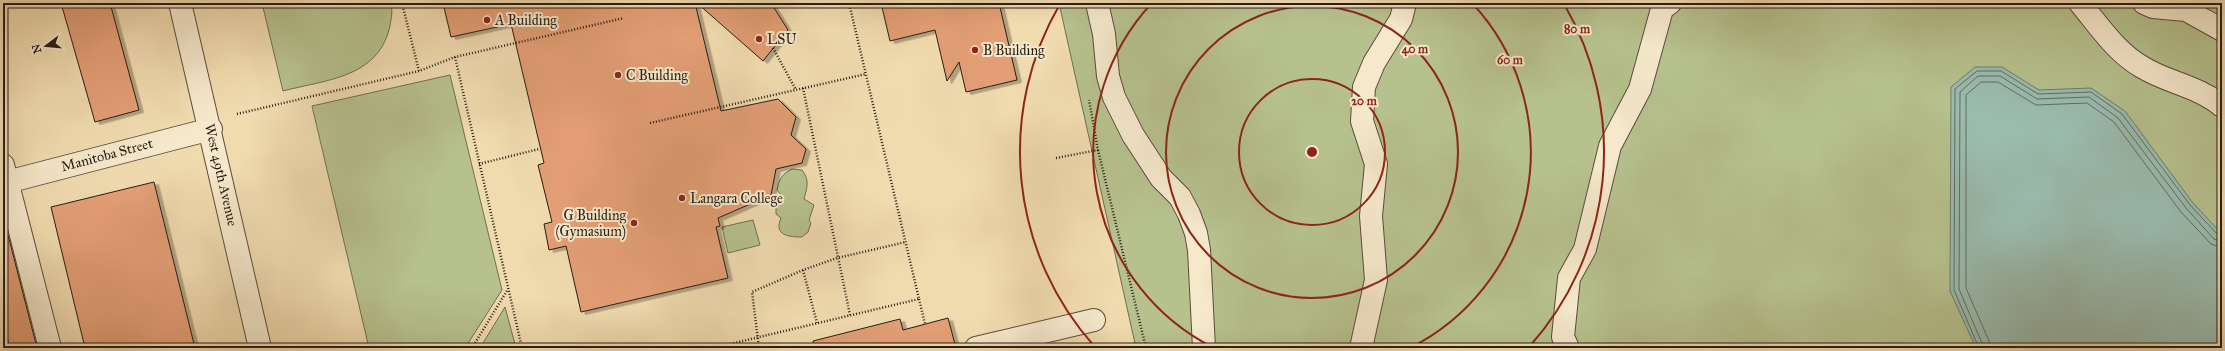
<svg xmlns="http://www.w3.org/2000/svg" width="2225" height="351" font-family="'IM FELL Great Primer',serif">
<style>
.green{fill:#b6c18d;stroke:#6f6f52}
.water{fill:#9abbad;stroke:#6c7c71}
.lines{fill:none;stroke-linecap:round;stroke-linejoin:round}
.shore{stroke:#616c62;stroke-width:1}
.building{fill:#e39e74;stroke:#281d16;filter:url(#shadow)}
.minor-casing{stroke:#5a4c3c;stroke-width:24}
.path{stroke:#281d16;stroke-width:2.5;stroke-dasharray:1 2;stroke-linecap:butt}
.minor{stroke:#f5e8cb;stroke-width:22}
.ring{fill:none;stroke:#8f2418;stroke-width:2}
.poi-dot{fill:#8f2418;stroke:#f5e8cb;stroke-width:1.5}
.labels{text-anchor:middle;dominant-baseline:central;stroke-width:4;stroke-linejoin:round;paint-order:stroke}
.poi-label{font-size:14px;fill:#281d16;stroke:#f5e8cb;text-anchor:start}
.street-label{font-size:14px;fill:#281d16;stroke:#f5e8cb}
.centre{fill:#8f2418;stroke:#f5e8cb;stroke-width:2}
.ring-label{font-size:12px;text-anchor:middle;font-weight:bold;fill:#8f2418;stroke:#f5e8cb;stroke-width:4;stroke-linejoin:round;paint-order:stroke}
</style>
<defs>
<filter id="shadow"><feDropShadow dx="4.5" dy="2.5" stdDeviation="0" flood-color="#0004"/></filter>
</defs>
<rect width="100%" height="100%" fill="#f0dbaf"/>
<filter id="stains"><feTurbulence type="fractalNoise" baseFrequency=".005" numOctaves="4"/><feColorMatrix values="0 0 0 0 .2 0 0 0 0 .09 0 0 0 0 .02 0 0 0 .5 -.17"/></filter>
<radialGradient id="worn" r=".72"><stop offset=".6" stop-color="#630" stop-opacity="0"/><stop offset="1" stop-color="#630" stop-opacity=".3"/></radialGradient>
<!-- green -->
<path class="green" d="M262,3h129c2,9 0,18 -2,27 -13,48 -64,50 -106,61z
M1059,3h1163v345h-1086z
M450,75l52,215 -37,58h-96l-57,-242z
M792,169l10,1c8,10 5,18 2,29l10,6 -5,15 2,3 -3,9 -6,5c-12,0 -29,-1 -21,-19l-5,-4v-7l7,-10 -6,-7c2,-11 5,-16 15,-21z
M753,220l7,25 -32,8 -6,-26z
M505,307l11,41h-36z"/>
<!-- water -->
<path class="water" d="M1975,67h27l37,23 52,-2 34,23 68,92 29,31v114h-246l-26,-57 1,-204z"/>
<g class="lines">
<!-- shore -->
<path class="shore" d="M1979,348l-25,-58 1,-201 22,-18h24l37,23 53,-2 31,22 68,91 28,30 4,2
M1984,348l-25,-59 1,-197 18,-16h22l37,23 52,-2 29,21 68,90 28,31 8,3
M1990,348l-1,-7 -23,-53v-193l15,-13h17l38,23 51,-2 27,19 67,90 30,32 11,4"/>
</g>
<!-- building -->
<path class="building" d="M61,3h49l29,107 -44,12z
M443,3h252l26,108 57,-12 18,18 -5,18 15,14 -4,14 -26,6 -5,26 -53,23 2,8 -4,1 12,51 -147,34 -15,-66 -17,4 -5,-26 8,-2 -14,-57 6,-2 -33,-139 -60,13z
M697,3h74l17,27 -25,31z
M881,3h118l18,77 -51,12 -7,-30 -12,19 -12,-51 -45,11z
M154,182l41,166h-110l-34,-141z
M3,235h5l29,113h-27l-7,-26z
M948,318l8,30h-142l-1,-7 87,-22 3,11z"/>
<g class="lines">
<!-- minor casing -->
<g class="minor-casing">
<path id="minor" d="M180,3l80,345
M1097,3l7,31 4,42 6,21 19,38 28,43 19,19 9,17 7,19 3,17 5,98
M2080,3c19,23 36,49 62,64 26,16 56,19 80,39
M2144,3l9,4 33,3 36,20
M3,165l47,183
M3,183l208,-54
M976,348l118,-28
M1361,348l15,-68 -5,-64 5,-52 -14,-43 2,-34 10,-24 27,-44 4,-16
M1568,348l-5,-11 6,-59 16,-29 25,-103 30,-57 22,-80 8,-6"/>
</g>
<!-- path -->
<path class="path" d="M402,3l17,68
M773,48l23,42
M455,57l67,291
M803,88l47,227
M237,114l182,-43 36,-14 169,-39
M650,123l216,-49
M1098,150l48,198
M1056,158l42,-8 -9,-50
M479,164l60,-15
M803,270l14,53
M919,299l6,25
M472,348l36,-59
M713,348l206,-49 -70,-296
M759,348l-7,-56 51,-22 34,-12 69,-16"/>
<!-- minor -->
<use href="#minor" class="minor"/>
</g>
<!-- distance rings -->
<g class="ring">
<circle cx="1312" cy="152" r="73"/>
<circle cx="1312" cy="152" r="146"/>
<path d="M1214 348A219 219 0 0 1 1151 4M1473 4A219 219 0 0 1 1410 348"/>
<path d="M1095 347A292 292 0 0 1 1060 4M1564 4A292 292 0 0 1 1529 347"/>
</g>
<!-- markers -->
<g class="poi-dot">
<circle cx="487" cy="20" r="4"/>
<circle cx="759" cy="39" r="4"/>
<circle cx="975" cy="50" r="4"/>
<circle cx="618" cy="75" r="4"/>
<circle cx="682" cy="198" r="4"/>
<circle cx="634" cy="223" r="4"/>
</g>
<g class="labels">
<!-- poi labels -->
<g class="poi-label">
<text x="495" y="20">A Building</text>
<text x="767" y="39">LSU</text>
<text x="983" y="50">B Building</text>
<text x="626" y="75">C Building</text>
<text x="690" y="198">Langara College</text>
<text x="626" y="215" text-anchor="end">G Building<tspan x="626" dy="16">(Gymasium)</tspan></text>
</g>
<!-- street labels -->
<g class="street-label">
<text transform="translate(107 155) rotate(-15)">Manitoba Street</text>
<text transform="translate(221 175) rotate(77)">West 49th Avenue</text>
</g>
</g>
<circle cx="1312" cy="152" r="6" class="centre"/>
<g class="ring-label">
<text x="1577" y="33">80 m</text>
<text x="1415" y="53">40 m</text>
<text x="1510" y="64">60 m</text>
<text x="1364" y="105">20 m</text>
</g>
<!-- margin -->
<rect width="2225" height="351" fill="none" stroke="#f0dbaf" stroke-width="16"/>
<rect x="4" y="4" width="2217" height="343" fill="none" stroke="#281d16" stroke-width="2"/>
<rect x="8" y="8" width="2209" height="335" fill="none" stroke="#281d16"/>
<!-- north arrow -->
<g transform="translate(46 46) rotate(254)" stroke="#f5e8cb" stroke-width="3" paint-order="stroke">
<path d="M0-3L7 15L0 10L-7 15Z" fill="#281d16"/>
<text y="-6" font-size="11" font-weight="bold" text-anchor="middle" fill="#281d16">N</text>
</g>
<rect width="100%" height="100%" filter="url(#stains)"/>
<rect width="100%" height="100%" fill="url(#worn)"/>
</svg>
